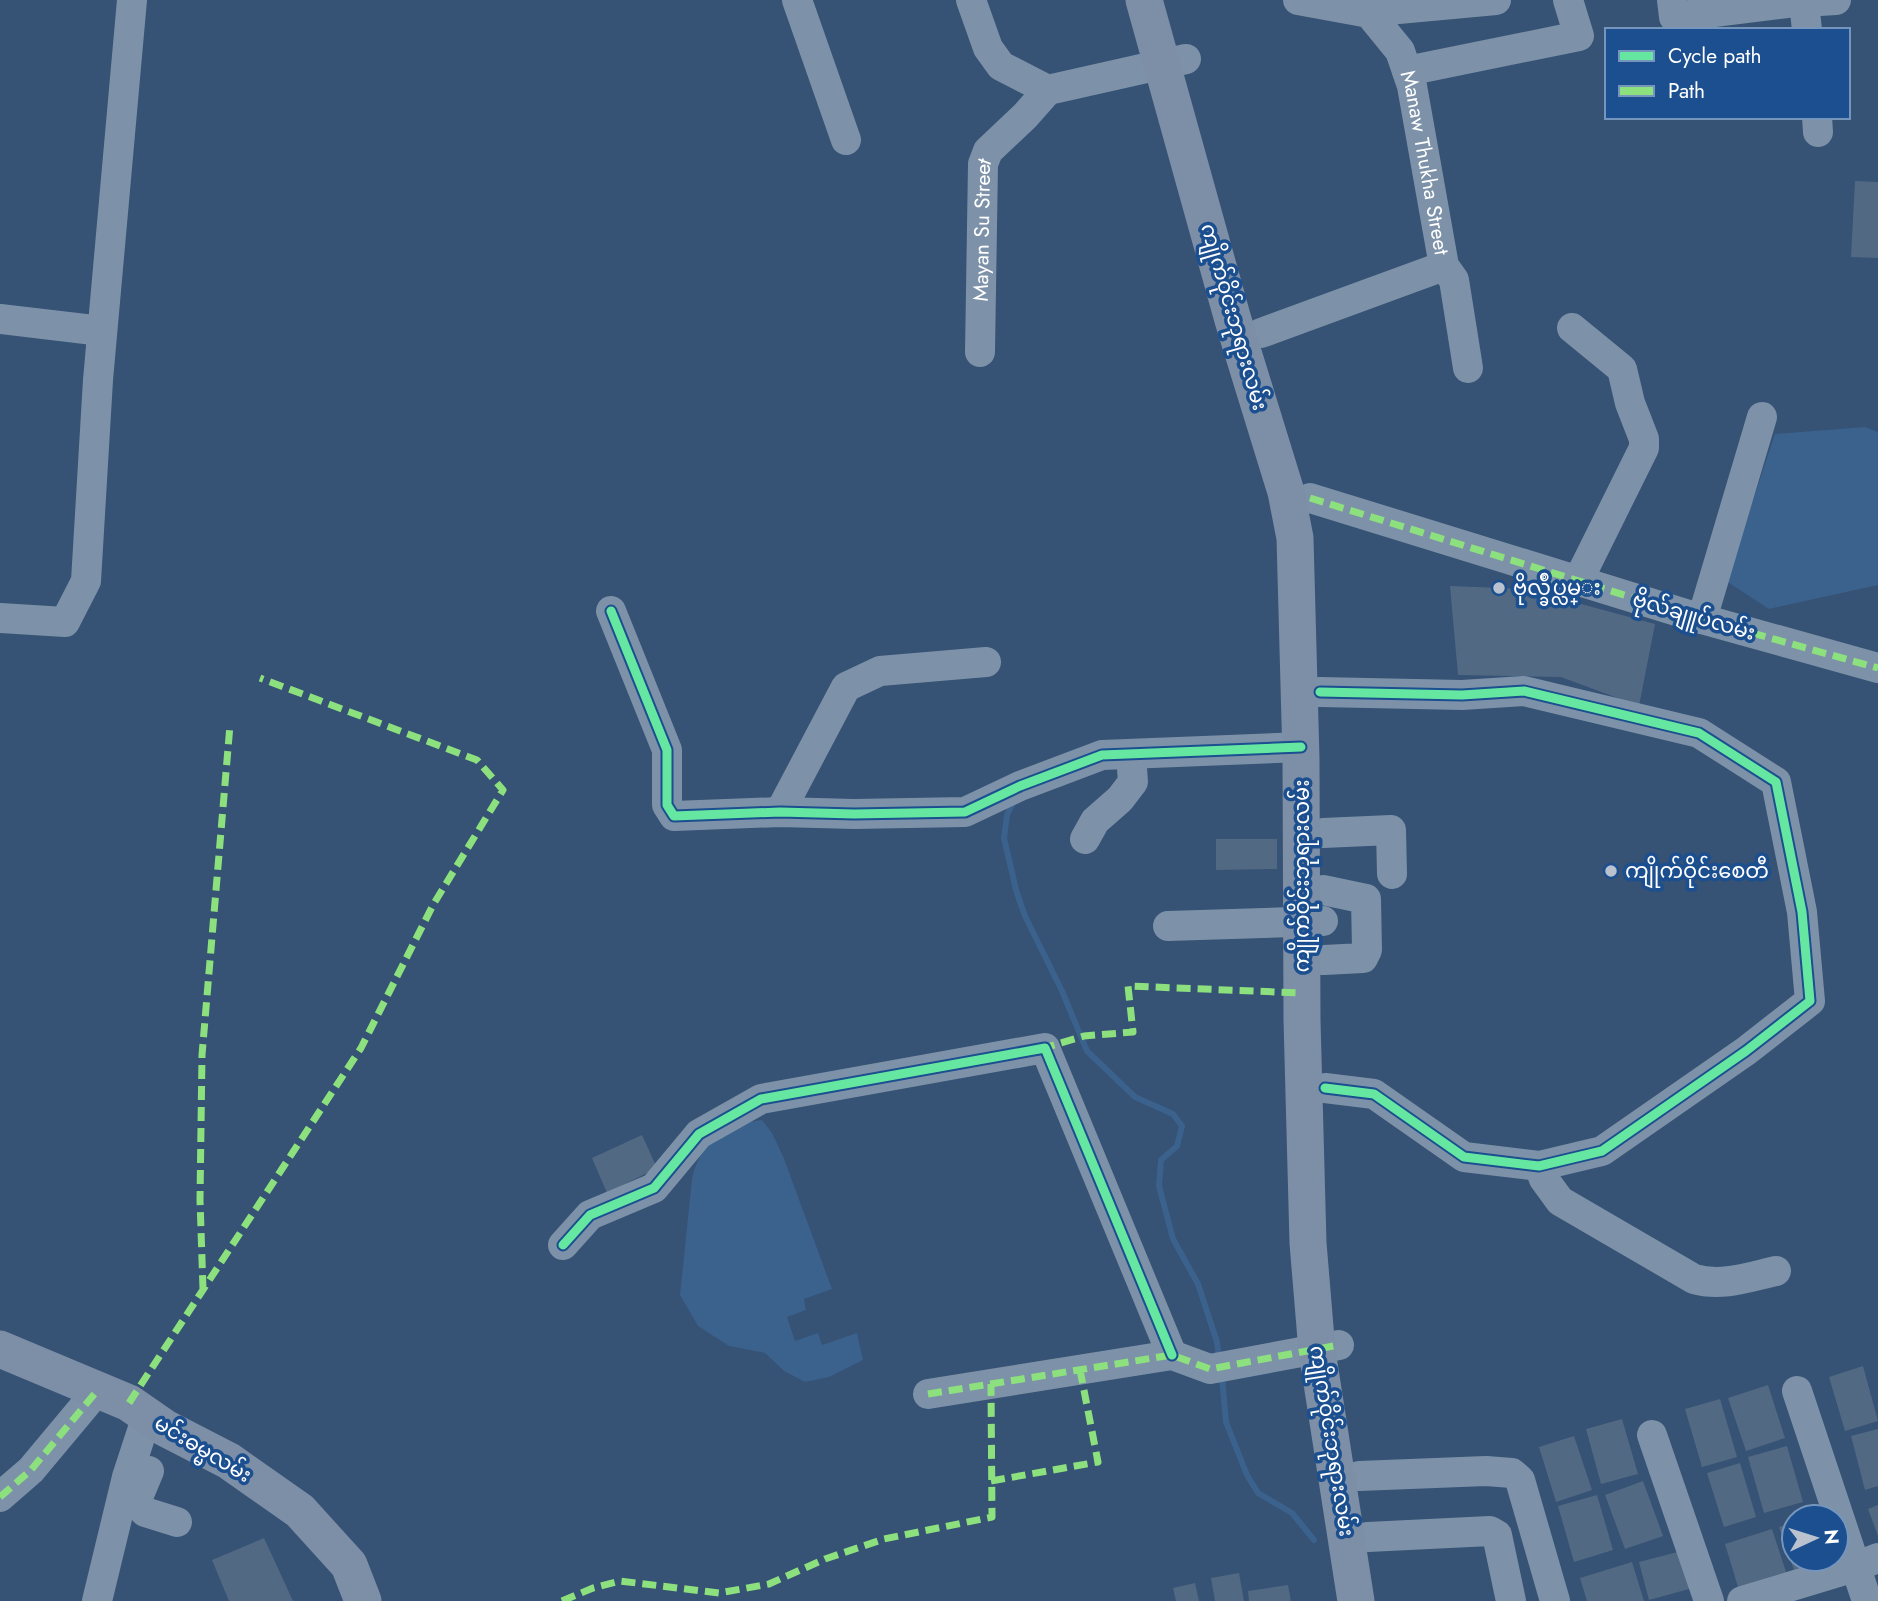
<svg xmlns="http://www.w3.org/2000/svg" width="1878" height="1601" font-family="Jost,'Noto Sans Myanmar',sans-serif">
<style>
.water{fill:#3b618d}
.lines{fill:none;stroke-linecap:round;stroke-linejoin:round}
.stream{stroke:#3b618d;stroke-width:6}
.building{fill:#526984}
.minor{stroke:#7d92a8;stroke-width:30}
.major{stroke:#7d8ea7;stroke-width:37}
.quiet{stroke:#8de07e;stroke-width:7;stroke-dasharray:14 7;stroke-linecap:butt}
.cycleway-casing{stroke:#1b4f8f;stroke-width:13}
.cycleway{stroke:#66e7a1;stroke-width:9}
.poi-dot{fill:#b9c2ce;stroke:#1b4f8f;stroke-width:2.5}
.labels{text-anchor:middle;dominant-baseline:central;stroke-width:7;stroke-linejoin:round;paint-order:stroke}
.street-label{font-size:21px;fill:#fff;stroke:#1b4f8f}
.poi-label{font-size:21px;fill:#fff;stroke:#1b4f8f;text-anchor:start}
</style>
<rect width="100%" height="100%" fill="#365274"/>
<!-- water -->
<path class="water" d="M1865,427l13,5v153l-109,24 -43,-28 49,-147z
M762,1120l10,13 11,23 49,133 -28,10 2,11 -19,7 8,24 23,-8 4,12 35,-12 6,27 -34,17 -24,5 -21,-11 -19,-18 -36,-7 -31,-20 -18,-31 12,-116c8,-37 32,-55 70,-59z"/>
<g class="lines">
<!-- stream -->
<path class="stream" d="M1014,801l-7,14 -3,23 12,52 9,26 37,75 25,60 48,46 38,17 9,12 -5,20 -16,14 -2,26 14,53 25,45 19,58 2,17
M1222,1377l4,45 21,53 11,18 34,20 22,27"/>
</g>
<!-- building -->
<path class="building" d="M1855,181l23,1v76l-27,-1z
M1450,586l76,3 129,35 -16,82 -78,-29 -103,-2z
M1216,839h61v30l-61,1z
M642,1135l15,33 -50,25 -15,-35z
M1863,1366l15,55 -33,10 -16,-54z
M1768,1385l17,53 -39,13 -18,-53z
M1720,1399l17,58 -35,10 -17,-58z
M1622,1419l16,55 -37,10 -15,-55z
M1878,1429v57l-13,4 -14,-54z
M1574,1436l18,54 -36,12 -17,-55z
M1787,1446l16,56 -39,11 -16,-56z
M1740,1463l16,54 -32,10 -17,-54z
M1643,1481l20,55 -38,13 -20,-54z
M1597,1495l16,55 -39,12 -16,-56z
M1878,1505v31l-10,-27z
M1794,1522v37h31l-31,11 -15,-43z
M1772,1529l14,43 -48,15 -13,-43z
M264,1538l29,63h-64l-17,-41z
M1689,1549l11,37 -51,14 -10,-38z
M1632,1562l12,39h-57l-7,-23z
M1239,1573l5,28h-29l-4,-23z
M1195,1583l4,18h-23l-3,-13z
M1288,1585l3,16h-42l-1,-10z"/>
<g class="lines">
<!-- minor -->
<g class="minor">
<path d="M797,0l49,140"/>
<path d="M971,0l17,48 13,18 47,24"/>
<path id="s1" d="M1298,0l71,13 31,38 12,35 32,180 10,14 14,88"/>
<path d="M1672,0l2,17 113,-14 49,-3"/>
<path d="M1804,2l3,28"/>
<path d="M1366,12l130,-12"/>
<path d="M1407,71l172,-35 -11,-36"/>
<path d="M1817,117l1,15"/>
<path d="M0,319l102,12"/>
<path d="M1572,328l50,41 8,34 14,36v9l-4,8 -62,125"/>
<path d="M1261,333l183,-67"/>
<path id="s2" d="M980,352l3,-188 5,-13 37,-35 23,-26 138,-31"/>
<path d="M1310,498l392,121 176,49"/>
<path d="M611,611l56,139v55l7,11 106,-4 74,2 111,-2 55,-26 82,-31 199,-8"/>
<path d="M0,618l65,4 21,-41 12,-201 34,-380"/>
<path d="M1702,619l60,-202"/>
<path d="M1320,692l142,3 62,-4 175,42 77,49 26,130 8,89 -64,50 -144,100 -63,15 -75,-9 -90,-63 -49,-6"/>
<path d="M780,812l66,-125 34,-16 106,-9"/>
<path d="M1323,833l68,-3 1,44"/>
<path d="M1085,839l10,-18 25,-22 13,-17 -2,-28"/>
<path d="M1323,890l43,9 1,51 -4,8 -39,2"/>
<path d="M1168,926l155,-5"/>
<path d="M1539,1166l5,13 16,22 134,78c28,8 55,-2 82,-8"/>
<path d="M563,1245l27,-30 64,-27 45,-54 62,-35 284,-51 127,307"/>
<path d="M1797,1391l70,210"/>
<path d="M928,1394l244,-39 38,14 129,-24"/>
<path d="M1652,1435l57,166"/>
<path d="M149,1471l-13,31 9,10 32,10"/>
<path d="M1359,1476l127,-5 26,2 8,7 35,121"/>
<path d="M0,1497l31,-27 66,-79"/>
<path d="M1368,1537l122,-6 7,4 14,66"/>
<path d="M97,1601l30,-124 20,-61"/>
<path d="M1742,1601l113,-34 23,-9"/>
</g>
<!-- major -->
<path class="major" d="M1144,0l89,320 53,172 9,46 6,221 1,261 6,223 9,108 39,250
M0,1349l129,54 36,25 64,33 71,50 49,54 14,36"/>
<!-- quiet -->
<path class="quiet" d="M1310,498l392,121 176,49
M1041,1049l43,-13 49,-4 -5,-46 174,7
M203,1289l-3,-89 2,-145 28,-330
M928,1394l244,-39 38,14 129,-24
M129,1403l232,-355 72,-143 70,-115 -26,-30 -217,-82
M991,1481l107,-19 -18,-92
M0,1497l31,-27 66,-79
M562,1601l31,-13 27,-7 99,12 50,-9 56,-25 59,-20 108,-22 -1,-133"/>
<!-- cycleway casing -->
<g class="cycleway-casing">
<path id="cycleway" d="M611,611l56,139v55l7,11 106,-4 74,2 111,-2 55,-26 82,-31 199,-8
M1320,692l142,3 62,-4 175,42 77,49 26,130 8,89 -64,50 -144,100 -63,15 -75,-9 -90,-63 -49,-6
M563,1245l27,-30 64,-27 45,-54 62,-35 284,-51 127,307"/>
</g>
<!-- cycleway -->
<use href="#cycleway" class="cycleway"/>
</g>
<!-- markers -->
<g class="poi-dot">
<circle cx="1499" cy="588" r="7"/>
<circle cx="1611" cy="871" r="7"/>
</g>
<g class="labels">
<!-- street labels -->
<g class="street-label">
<text stroke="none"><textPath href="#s1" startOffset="236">Manaw Thukha Street</textPath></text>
<text stroke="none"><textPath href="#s2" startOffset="122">Mayan Su Street</textPath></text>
<text transform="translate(1234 317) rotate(74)">ကျိုက်ဝိုင်းဘုရားလမ်း</text>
<text transform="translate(1694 616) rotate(16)">ဗိုလ်ချူပ်လမ်း</text>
<text transform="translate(1302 876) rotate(-90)">ကျိုက်ဝိုင်းဘုရားလမ်း</text>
<text transform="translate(1332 1441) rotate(81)">ကျိုက်ဝိုင်းဘုရားလမ်း</text>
<text transform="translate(203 1449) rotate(31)">မင်းဓမ္မလမ်း</text>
</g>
<!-- poi labels -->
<g class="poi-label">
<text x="1513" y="588">ဗိုလ္ခ်ဳပ္လမ္း</text>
<text x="1625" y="871">ကျိုက်ဝိုင်းစေတီ</text>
</g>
</g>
<!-- legend -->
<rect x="1605" y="28" width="245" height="91" fill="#1b4f8f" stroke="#7695bc" stroke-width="2"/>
<rect x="1619" y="51" width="35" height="10" fill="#66e7a1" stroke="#7695bc" stroke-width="2"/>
<text x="1668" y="63" font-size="21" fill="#ffffff">Cycle path</text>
<rect x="1619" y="86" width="35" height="10" fill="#8de07e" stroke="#7695bc" stroke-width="2"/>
<text x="1668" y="98" font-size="21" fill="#ffffff">Path</text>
<!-- north arrow -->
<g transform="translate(1815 1538) rotate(86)"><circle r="33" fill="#1b4f8f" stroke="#7695bc" stroke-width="2"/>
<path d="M0-5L12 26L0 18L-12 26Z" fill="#b9c2ce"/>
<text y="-10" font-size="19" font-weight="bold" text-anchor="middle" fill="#ffffff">N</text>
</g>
</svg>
